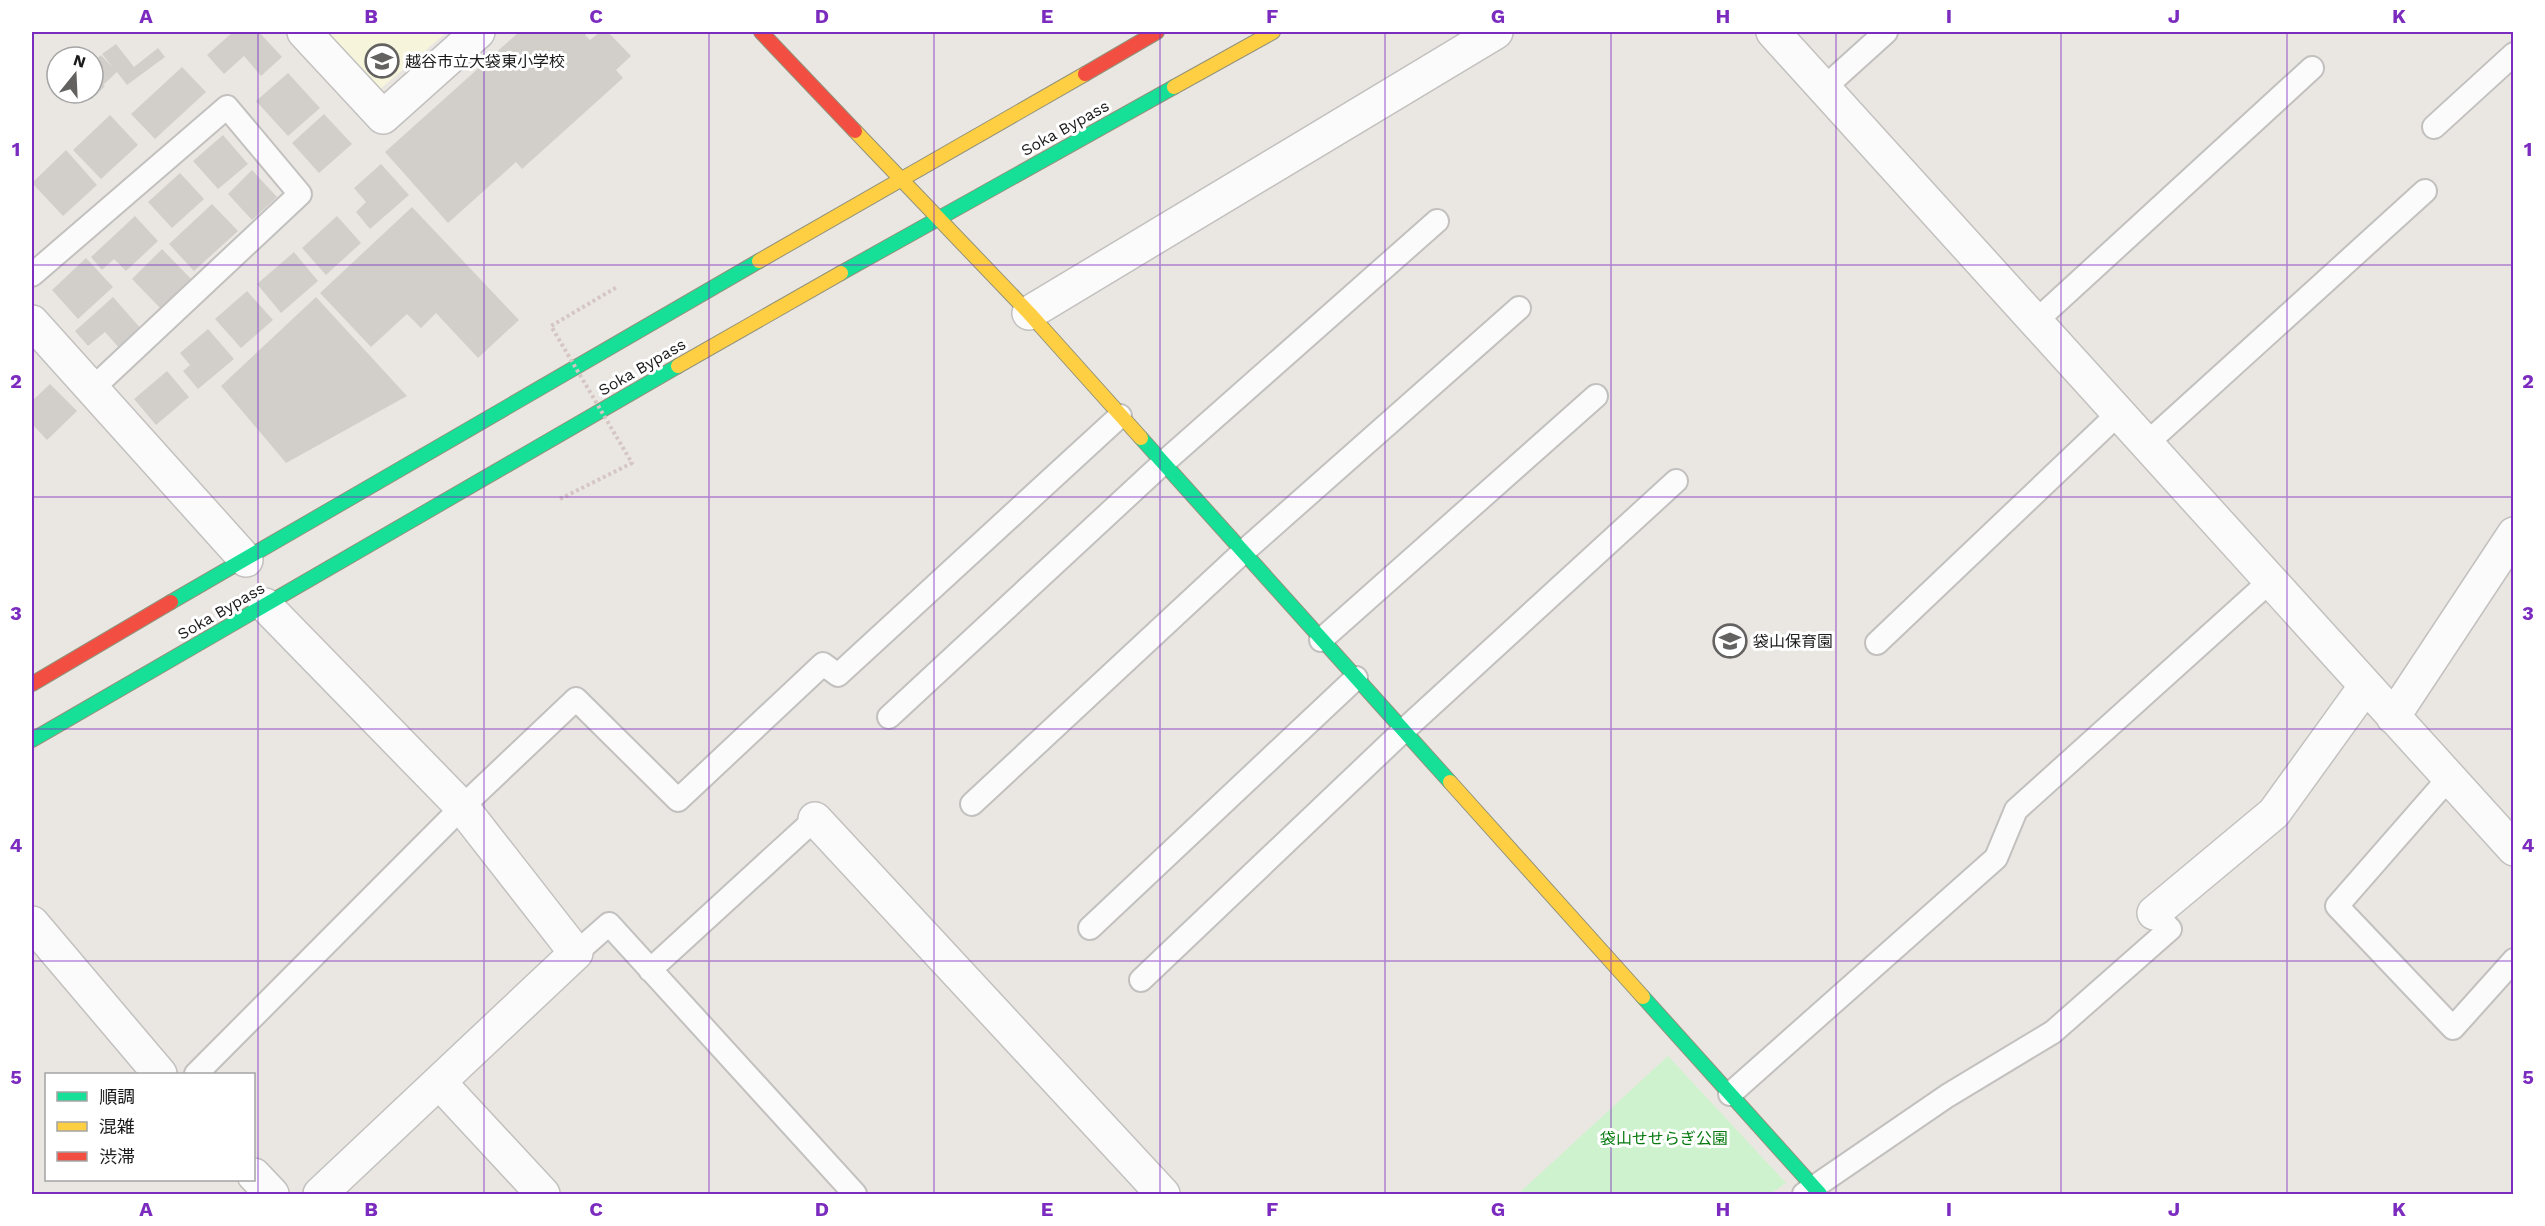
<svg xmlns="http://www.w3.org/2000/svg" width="2545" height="1226" font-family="'Work Sans','Noto Sans JP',sans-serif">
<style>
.education{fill:#f6f4db}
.park{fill:#cef2cd}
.building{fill:#d2cfcb}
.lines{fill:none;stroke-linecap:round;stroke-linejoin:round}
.lane-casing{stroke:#c2c1bf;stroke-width:26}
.street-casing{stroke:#c2c1bf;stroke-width:36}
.fast-casing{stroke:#92927b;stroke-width:16}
.slow-casing{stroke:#92927b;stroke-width:16}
.jam-casing{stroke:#92927b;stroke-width:16}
.lane{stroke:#fcfbfb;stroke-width:22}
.street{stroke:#fcfbfb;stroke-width:33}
.fast{stroke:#16e098;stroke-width:14}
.slow{stroke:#ffcf43;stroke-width:14}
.jam{stroke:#f24e42;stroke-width:14}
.path-bridge{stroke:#d6c6c3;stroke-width:4;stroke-dasharray:3 3;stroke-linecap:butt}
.grid{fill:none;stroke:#7b2cbf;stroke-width:1.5;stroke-opacity:0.55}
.labels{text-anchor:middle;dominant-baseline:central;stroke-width:6;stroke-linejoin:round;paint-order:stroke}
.poi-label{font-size:16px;fill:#1b1b1b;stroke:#fff;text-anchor:start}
.street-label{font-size:16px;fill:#1b1b1b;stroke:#fff}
.park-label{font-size:16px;fill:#077a0f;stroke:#fff}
.neatline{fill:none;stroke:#7b2cbf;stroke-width:2}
.grid-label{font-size:20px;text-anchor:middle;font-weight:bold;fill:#7b2cbf}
</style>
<rect width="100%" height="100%" fill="#eae7e2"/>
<!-- education -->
<path class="education" d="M325,32h122l-68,58z"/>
<!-- park -->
<path class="park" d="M1668,1056l118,127 -16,11h-252z"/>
<!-- building -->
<path class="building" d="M233,32h26l23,25 -21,19 -17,-20 -20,18 -17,-19z
M519,32h71l-5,3 5,5 10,-8h8l23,24 -15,14 7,8 -101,91 -6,-7 -68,61 -63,-71z
M116,44l18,23 24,-19 7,9 -38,28 -10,-13 -14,13 2,1 -10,10 -2,-3v-31l8,-7 13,14 -12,-15z
M182,67l24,25 -51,47 -24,-25z
M288,73l32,35 -32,28 -32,-35z
M324,114l28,30 -33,29 -27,-30z
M110,115l28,30 -37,34 -28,-29z
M223,135l25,29 -30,25 -25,-28z
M66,150l31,35 -34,31 -31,-33z
M381,164l28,31 -39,34 -14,-17 10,-10 -12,-14z
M252,170l25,27 -25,23 -24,-26z
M180,173l24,26 -32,29 -24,-26z
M212,204l26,27 -44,40 -25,-27z
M412,207l107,113 -41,38 -42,-45 -15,15 -14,-14 -36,33 -51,-54z
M135,216l23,25 -32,30 -12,-12 -12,11 -11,-13z
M337,216l24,27 -35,32 -24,-27z
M162,249l32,33 -31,29 -31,-32z
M294,252l24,29 -37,32 -24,-29z
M86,258l27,29 -35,32 -26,-29z
M247,291l26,29 -32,28 -26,-29z
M113,297l30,34 -22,19 -16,-18 -17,14 -13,-15z
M316,297l91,99 -121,67 -65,-77z
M208,329l26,30 -36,30 -15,-18 7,-6 -10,-12z
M167,371l22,26 -33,28 -22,-26z
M50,384l27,27 -30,29 -15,-16v-23z"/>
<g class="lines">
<!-- lane casing -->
<g class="lane-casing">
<path id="lane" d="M1824,88l62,-56
M2434,127l80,-73
M32,275l195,-168 73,87 -208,195
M2035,322l277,-254
M2145,445l280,-254
M1321,640l275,-244
M1877,643l241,-229
M889,717l273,-253 275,-243
M2448,779l-111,127 116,122 61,-68
M972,804l270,-251 277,-245
M1090,928l266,-250
M576,953l33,-29 246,270
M650,970l165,-151
M1141,980l262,-249 273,-250
M196,1074l266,-267 114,-108 102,101 145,-136 15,11 282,-259
M1730,1094l266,-236 20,-48 253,-228
M1804,1194l143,-98 106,-64 117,-103 -16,-16"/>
</g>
<!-- street casing -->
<g class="street-casing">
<path id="street" d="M304,32l79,85 95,-85
M1773,32l741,817
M1029,313l467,-281
M32,322l214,238
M265,605l197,202 114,146 -256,241
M2393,717l121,-183
M815,819l348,375
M2154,913l120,-100 91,-126
M32,923l128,151
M439,1082l104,112
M254,1175l18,19"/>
</g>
<!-- fast casing -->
<g class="fast-casing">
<path id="fast" d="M841,273l333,-186
M1141,438l309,344
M171,602l588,-341
M32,740l646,-374
M1643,997l177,197"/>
</g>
<!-- slow casing -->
<g class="slow-casing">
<path id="slow" d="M1174,87l99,-55
M855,131l174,182 112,125
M759,261l326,-187
M678,366l163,-93
M1450,782l193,215"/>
</g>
<!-- jam casing -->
<g class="jam-casing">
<path id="jam" d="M761,32l94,99
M1085,74l72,-42
M32,684l139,-82"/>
</g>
<!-- lane -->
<use href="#lane" class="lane"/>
<!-- street -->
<use href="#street" class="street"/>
<!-- fast -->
<use href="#fast" class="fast"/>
<!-- slow -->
<use href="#slow" class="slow"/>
<!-- jam -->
<use href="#jam" class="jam"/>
<!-- path-bridge -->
<path class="path-bridge" d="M560,499l72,-36 -81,-137 66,-39"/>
</g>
<!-- grid -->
<path class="grid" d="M258,32v1162M484,32v1162M709,32v1162M934,32v1162M1160,32v1162M1385,32v1162M1611,32v1162M1836,32v1162M2061,32v1162M2287,32v1162M32,265h2482M32,497h2482M32,729h2482M32,961h2482"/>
<!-- icons -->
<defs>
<g id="school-ring" transform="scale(1.725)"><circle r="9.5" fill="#fff" stroke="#636261" stroke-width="1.5"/><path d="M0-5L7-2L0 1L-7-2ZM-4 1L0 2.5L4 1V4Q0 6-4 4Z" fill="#636261"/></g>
</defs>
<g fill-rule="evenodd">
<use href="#school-ring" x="382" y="61"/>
<use href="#school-ring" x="1730" y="641"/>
</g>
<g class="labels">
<!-- poi labels -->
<g class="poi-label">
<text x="405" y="61">越谷市立大袋東小学校</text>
<text x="1753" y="641">袋山保育園</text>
</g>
<!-- street labels -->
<g class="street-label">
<text transform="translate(1065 128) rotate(-29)">Soka Bypass</text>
<text transform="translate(642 367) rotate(-30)">Soka Bypass</text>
<text transform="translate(221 611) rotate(-30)">Soka Bypass</text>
</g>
<!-- park labels -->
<g class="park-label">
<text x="1664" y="1138">袋山せせらぎ公園</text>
</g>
</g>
<!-- border -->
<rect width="2545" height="1226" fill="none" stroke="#ffffff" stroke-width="66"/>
<!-- legend -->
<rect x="45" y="1073" width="210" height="108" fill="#ffffff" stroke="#a4a4a4" stroke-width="1.5"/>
<rect x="57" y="1092" width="30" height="9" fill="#16e098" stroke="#a4a4a4" stroke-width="1.5"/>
<text x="99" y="1103" font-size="18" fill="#1b1b1b">順調</text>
<rect x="57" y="1122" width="30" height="9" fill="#ffcf43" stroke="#a4a4a4" stroke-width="1.5"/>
<text x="99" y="1133" font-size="18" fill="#1b1b1b">混雑</text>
<rect x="57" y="1152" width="30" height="9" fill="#f24e42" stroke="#a4a4a4" stroke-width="1.5"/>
<text x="99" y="1163" font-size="18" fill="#1b1b1b">渋滞</text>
<!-- north arrow -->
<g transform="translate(75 75) rotate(18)"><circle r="28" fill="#ffffff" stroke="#a4a4a4" stroke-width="1.5"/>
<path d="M0-4.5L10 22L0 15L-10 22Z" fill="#636261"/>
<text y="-9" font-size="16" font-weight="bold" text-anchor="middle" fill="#1b1b1b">N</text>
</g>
<rect x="33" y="33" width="2479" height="1160" class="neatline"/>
<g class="grid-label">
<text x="146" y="23">A</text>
<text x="371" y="23">B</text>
<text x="596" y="23">C</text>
<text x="822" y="23">D</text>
<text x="1047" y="23">E</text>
<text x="1272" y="23">F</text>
<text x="1498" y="23">G</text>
<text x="1723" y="23">H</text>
<text x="1949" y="23">I</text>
<text x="2174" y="23">J</text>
<text x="2399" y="23">K</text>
<text x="16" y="156">1</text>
<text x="2528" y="156">1</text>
<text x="16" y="388">2</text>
<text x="2528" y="388">2</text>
<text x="16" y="620">3</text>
<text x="2528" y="620">3</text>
<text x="16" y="852">4</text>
<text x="2528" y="852">4</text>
<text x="16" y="1084">5</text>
<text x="2528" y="1084">5</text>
<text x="146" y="1216">A</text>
<text x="371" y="1216">B</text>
<text x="596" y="1216">C</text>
<text x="822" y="1216">D</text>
<text x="1047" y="1216">E</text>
<text x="1272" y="1216">F</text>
<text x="1498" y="1216">G</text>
<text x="1723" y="1216">H</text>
<text x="1949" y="1216">I</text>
<text x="2174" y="1216">J</text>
<text x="2399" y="1216">K</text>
</g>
</svg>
